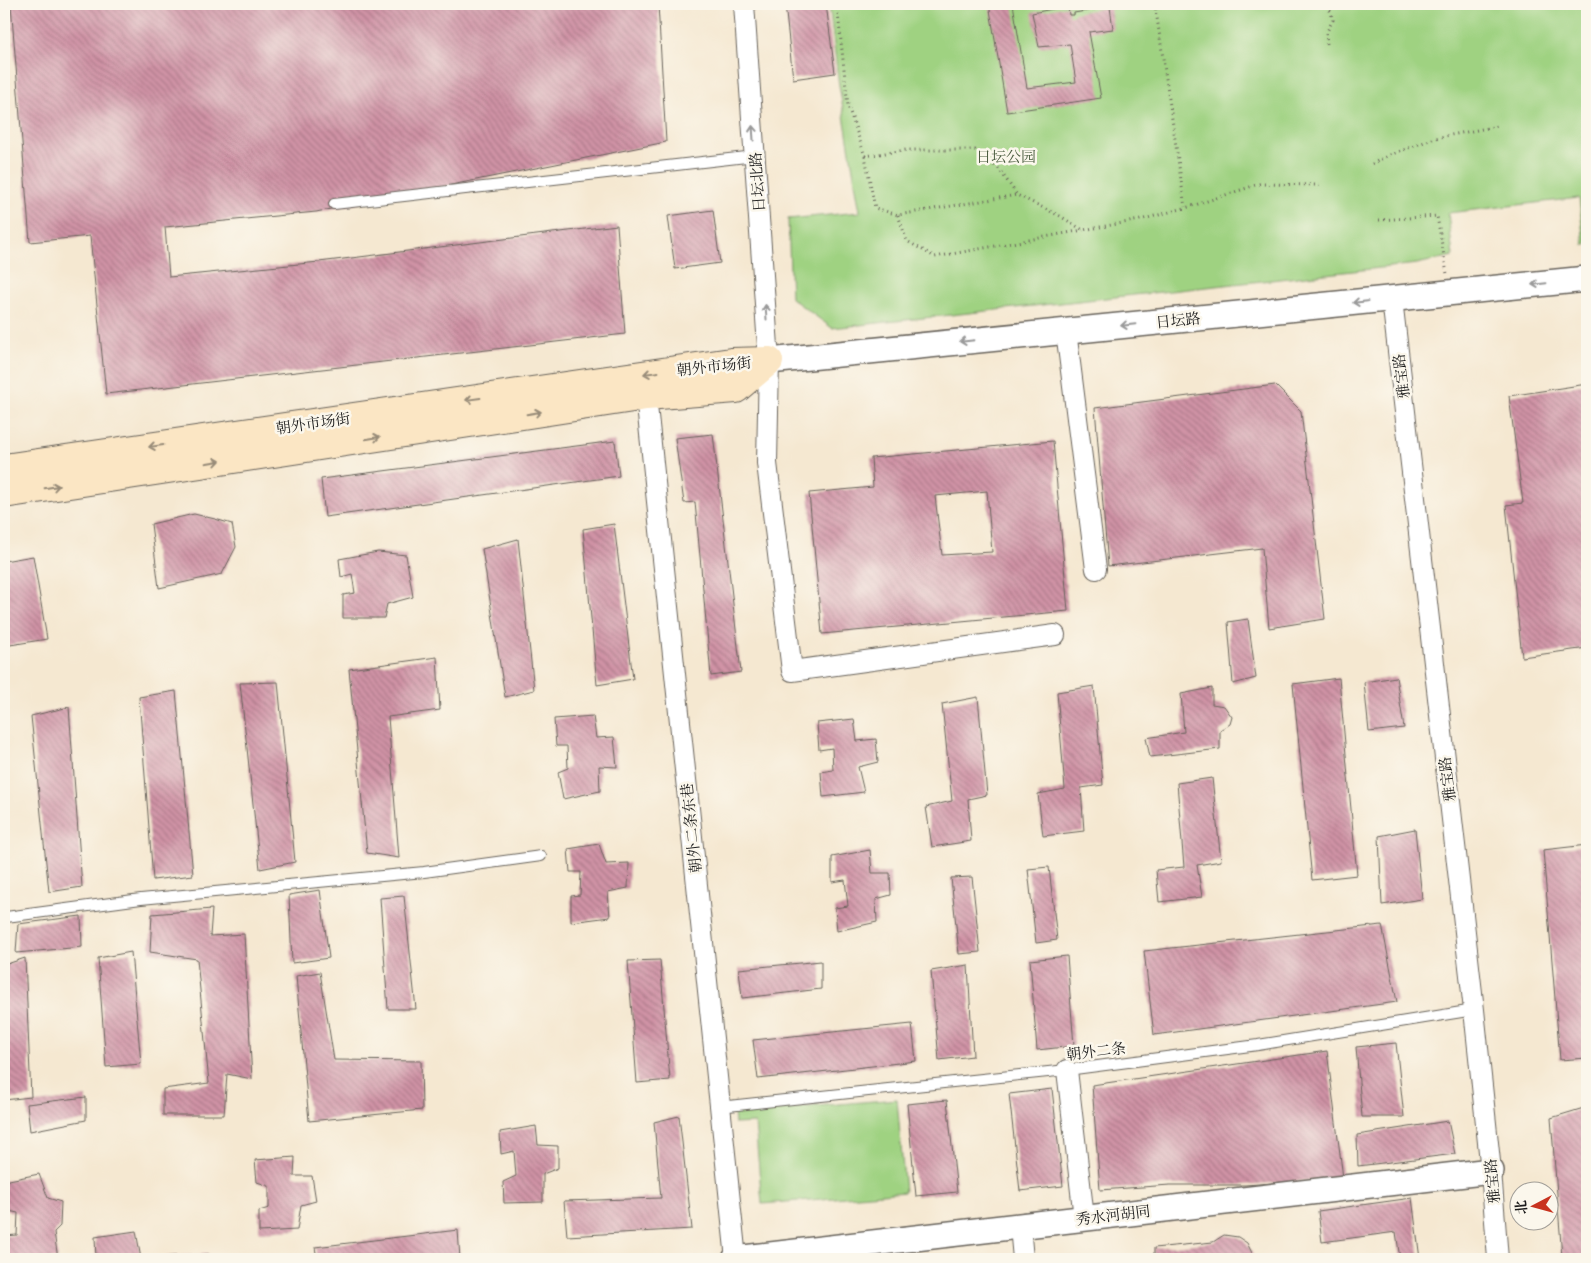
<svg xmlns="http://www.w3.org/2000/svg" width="1591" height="1263" font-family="'Libre Caslon Text','Noto Serif SC',serif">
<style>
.green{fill:#9fd281;stroke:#5e774e}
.building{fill:url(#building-back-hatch);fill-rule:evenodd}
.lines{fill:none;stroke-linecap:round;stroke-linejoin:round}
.service-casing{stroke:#68635b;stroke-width:12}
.minor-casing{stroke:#68635b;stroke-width:22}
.tertiary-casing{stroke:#68635b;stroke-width:28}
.secondary-casing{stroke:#68635b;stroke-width:30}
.path{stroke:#68635b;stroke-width:3;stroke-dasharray:1 4;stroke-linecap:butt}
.service{stroke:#fff;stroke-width:10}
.minor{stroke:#fff;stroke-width:20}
.tertiary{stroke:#fff;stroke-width:25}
.secondary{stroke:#fbe6c4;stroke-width:28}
.oneway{stroke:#999}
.oneway2{stroke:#978b78}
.labels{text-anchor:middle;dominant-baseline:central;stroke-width:5;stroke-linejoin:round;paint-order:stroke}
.park-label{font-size:15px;fill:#4a5c3f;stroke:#fbf7ec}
.street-label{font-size:15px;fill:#1c1c1c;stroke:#fbf7ec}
</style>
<defs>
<pattern id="building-back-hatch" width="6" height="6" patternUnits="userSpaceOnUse" patternTransform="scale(1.25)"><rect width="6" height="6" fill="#d093a6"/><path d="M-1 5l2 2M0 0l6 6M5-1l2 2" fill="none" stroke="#a87786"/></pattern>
</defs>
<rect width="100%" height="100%" fill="#fbf7ec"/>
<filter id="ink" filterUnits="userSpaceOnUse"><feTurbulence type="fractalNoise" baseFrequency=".02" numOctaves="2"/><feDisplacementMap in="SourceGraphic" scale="10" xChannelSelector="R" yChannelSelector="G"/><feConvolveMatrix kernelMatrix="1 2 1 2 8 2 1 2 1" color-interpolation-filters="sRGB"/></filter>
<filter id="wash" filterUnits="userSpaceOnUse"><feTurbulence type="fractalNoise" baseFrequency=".0096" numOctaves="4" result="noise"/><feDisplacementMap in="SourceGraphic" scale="20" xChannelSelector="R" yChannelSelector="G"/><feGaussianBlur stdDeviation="1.12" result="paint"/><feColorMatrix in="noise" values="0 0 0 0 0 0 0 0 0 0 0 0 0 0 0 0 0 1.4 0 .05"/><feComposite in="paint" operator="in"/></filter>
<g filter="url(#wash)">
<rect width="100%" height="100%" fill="#f5e8d1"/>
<!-- green -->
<path class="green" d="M829,4h758v241h-3l-5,-47 -131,15 5,43 -36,8 -585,64 -41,-30 -3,-79 72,-7 -22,-133z
M897,1099l8,93 -143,12 -7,-81 -20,1 -1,-11z"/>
<g id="blocks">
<!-- building -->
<path class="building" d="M11,4h647l8,138 -350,70 -151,15 4,50 150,-15 298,-37 8,109 -519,60 -16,-158 -60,6z
M785,4h41l9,69 -42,6z
M989,4h24l14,84 49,-6 -6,-38 -31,3 -7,-34 36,-7 1,9h5v-2l36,-6 3,22 -24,3 12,66 -94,14z
M713,210l7,53 -45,6 -7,-53z
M1587,384v264l-65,9 -16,-152 17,-2 -14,-107z
M1275,385l26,26 24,208 -56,9 -7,-80 -154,18 -13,-158z
M713,434l28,238 -30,4 -16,-174 -11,1 -9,-65z
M615,441l4,35 -294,41 -4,-38z
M1053,441l15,170 -246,23 -13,-141 64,-6 -2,-29zM987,491l5,61 -50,3 -7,-59z
M194,514l21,5 17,5 4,23 -14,27 -63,14 -8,-64z
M614,524l19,155 -36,6 -14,-156z
M518,539l16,151 -29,7 -23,-148z
M378,552l28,3 7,42 -26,7 -3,14h-41v-23l12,-2 -3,-19 -11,3 -2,-18z
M33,556l14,83 -43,7v-85z
M1248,619l8,59 -23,6 -5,-62z
M437,657l3,53 -52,7 11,141 -32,-5 -18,-184z
M1396,677l8,51 -35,4 -5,-50z
M1339,678l18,197 -45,5 -19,-196z
M278,682l17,180 -35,7 -20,-186z
M1094,686l9,99 -22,3 3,43 -41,5 -5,-42 27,-5 -8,-97z
M1212,688v16l12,2 8,11 -2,7 -10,7v18l-70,8 -4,-19 38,-6 -3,-38z
M176,691l17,184 -40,5 -14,-183z
M978,697l9,98 -19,4 3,42 -39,6 -6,-40 26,-6 -10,-97z
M69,707l13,180 -33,5 -18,-176z
M593,716l3,22 18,-1 3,30 -18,-1 1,25 -37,8 -5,-27 10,-4 -1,-22h-11l-2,-27z
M854,719l3,22 19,-2 2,23 -20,5 6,25 -41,5 -2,-25 12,-2 -1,-22 -13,2 -2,-27z
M1212,778l9,83 -24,4 5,32 -43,5 -3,-32 28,-3 -7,-84z
M1415,829l7,70 -40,6 -3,-69z
M599,844l7,20 23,-1 -1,25 -20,4 2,25 -39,5v-26l9,-1 1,-23h-11l-2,-23z
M1587,845v213l-27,2 -17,-210z
M870,850l2,23h18l1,22 -15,4 1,23 -40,9 -2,-23 13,-2 -3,-26 -13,2v-25z
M1049,867l8,73 -21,3 -8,-74z
M972,877l8,75 -21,2 -8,-76z
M320,890l9,68 -37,5 -3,-68z
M404,896l12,113h-28l-8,-111z
M212,909l-2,27 34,-2 8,145 -25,-5 -3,41h-61v-26l46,-6 -12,-124 -47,-7 2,-38z
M81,916l1,31 -66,6 2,-29z
M1382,925l15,77 -243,33 -10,-84z
M131,952l10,112 -35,3 -8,-109z
M1067,956l7,90 -37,4 -7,-90z
M25,958l6,139 -27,3v-135z
M660,960l10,120 -33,3 -9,-122z
M821,961v28l-79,9 -3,-29z
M968,965l5,91 -34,4 -8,-89z
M320,972l14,88 87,1 1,49 -113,11 -13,-145z
M912,1024l4,37 -158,18 -5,-39z
M1396,1043l8,74h-42l-6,-70z
M1327,1051l16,127 -98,7h-75l-70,5 -8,-105z
M1052,1089l11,97 -43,5 -11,-97z
M86,1097v23l-56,11 -3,-27z
M947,1100l10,92 -41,4 -9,-92z
M1587,1107v152h-8l-17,-2 -11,-139z
M679,1116l13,113 -125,7 -3,-35 97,-3 -7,-76z
M1448,1121l7,33 -97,12 -1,-31z
M536,1126l2,19 20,1v22l-15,6v28l-39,1 -1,-21 13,-6 -2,-25 -13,3 -1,-22z
M295,1157l-1,19h18l4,25 -15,4 -4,25 -38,2v-21l10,-3v-22l-12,-4 -2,-22z
M39,1174l9,24 13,4 -1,24 -6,6 4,27h-52l-2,-23 13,-1 1,-22 -14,-3v-29z
M1412,1198l8,61h-20l-4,-27 -74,10 -4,-31z
M458,1230l2,29h-143l-2,-12z
M136,1231l5,28h-45l-1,-22z
M1224,1235l14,2 9,6 8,16h-115v-1l14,-2v-8l59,-6z
M209,1254l1,5h-68v-1z"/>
</g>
</g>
<g filter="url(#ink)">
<use href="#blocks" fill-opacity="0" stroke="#68635b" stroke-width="1"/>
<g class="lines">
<!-- service casing -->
<g class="service-casing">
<path id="service" d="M334,204l421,-48
M4,919l2,-2 135,-18 283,-27 117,-16
M719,1107l348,-37 191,-25 216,-35"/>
</g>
<!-- minor casing -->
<g class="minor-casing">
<path id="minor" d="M744,4l25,357 -2,102 25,208 263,-36
M1392,299l82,711 17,161 7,88
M1066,331l30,238
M646,396l90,863
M1067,1070l17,148
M1020,1226l3,33"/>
</g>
<!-- tertiary casing -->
<g class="tertiary-casing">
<path id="tertiary" d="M769,361l818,-82
M735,1259l756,-88"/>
</g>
<!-- secondary casing -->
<g class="secondary-casing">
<path id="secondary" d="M4,468l727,-106 38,-1
M4,494l642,-98 90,-7 33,-28"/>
</g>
<!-- path -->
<path class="path" d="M837,4l11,102 17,50 10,52 23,7 119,-20 43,21 23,14 57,-10 52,-14 67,-22 61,1
M1155,4l30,203
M1585,4l2,7
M1327,44l-1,-11 7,-13 -5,-16
M865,156l41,-6h69l24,19 18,26
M1372,164l15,-8 48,-18 63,-12
M898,215l9,26 28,16 148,-27
M1379,220l58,-4 10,58"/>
<!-- service -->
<use href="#service" class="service"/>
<!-- minor -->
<use href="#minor" class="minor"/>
<!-- tertiary -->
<use href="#tertiary" class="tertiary"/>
<!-- secondary -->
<use href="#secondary" class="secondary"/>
</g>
<!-- one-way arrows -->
<defs><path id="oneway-shaft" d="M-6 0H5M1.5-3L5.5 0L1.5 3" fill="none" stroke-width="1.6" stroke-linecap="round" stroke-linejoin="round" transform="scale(1.25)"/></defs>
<g class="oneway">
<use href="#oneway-shaft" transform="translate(753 133) rotate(-94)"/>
<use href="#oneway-shaft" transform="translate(1539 284) rotate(174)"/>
<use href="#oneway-shaft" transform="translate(1360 302) rotate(174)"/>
<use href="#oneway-shaft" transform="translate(766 312) rotate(-94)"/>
<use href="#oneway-shaft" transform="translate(1128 325) rotate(174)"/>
<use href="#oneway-shaft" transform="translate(967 341) rotate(174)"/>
</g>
<g class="oneway2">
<use href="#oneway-shaft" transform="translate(651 373) rotate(172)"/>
<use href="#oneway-shaft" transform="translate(473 399) rotate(172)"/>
<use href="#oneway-shaft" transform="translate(534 413) rotate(-9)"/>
<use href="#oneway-shaft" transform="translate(373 438) rotate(-9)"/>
<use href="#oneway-shaft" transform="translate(156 446) rotate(172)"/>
<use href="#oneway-shaft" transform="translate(213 462) rotate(-9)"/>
<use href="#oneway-shaft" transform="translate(52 487) rotate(-9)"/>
</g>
</g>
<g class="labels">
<!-- park labels -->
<g class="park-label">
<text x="1006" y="156">日坛公园</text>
</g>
<!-- street labels -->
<g class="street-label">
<text transform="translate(757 182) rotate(-94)">日坛北路</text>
<text transform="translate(1178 320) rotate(-6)">日坛路</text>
<text transform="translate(714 366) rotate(-6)">朝外市场街</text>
<text transform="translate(1401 376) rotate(-97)">雅宝路</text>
<text transform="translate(313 423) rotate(-8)">朝外市场街</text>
<text transform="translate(1447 779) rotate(-97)">雅宝路</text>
<text transform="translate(691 828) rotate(-96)">朝外二条东巷</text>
<text transform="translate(1096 1051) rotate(-7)">朝外二条</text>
<text transform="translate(1492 1181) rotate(-95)">雅宝路</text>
<text transform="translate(1113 1215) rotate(-7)">秀水河胡同</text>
</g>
</g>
<!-- margin -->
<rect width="1591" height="1263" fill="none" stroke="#fbf7ec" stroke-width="20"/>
<!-- north arrow -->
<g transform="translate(1534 1206) rotate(264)"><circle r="24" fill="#fbf7ec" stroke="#a29f99"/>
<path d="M0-4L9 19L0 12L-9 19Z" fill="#c8321e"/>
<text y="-8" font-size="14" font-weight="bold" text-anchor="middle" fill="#1c1c1c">北</text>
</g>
</svg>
